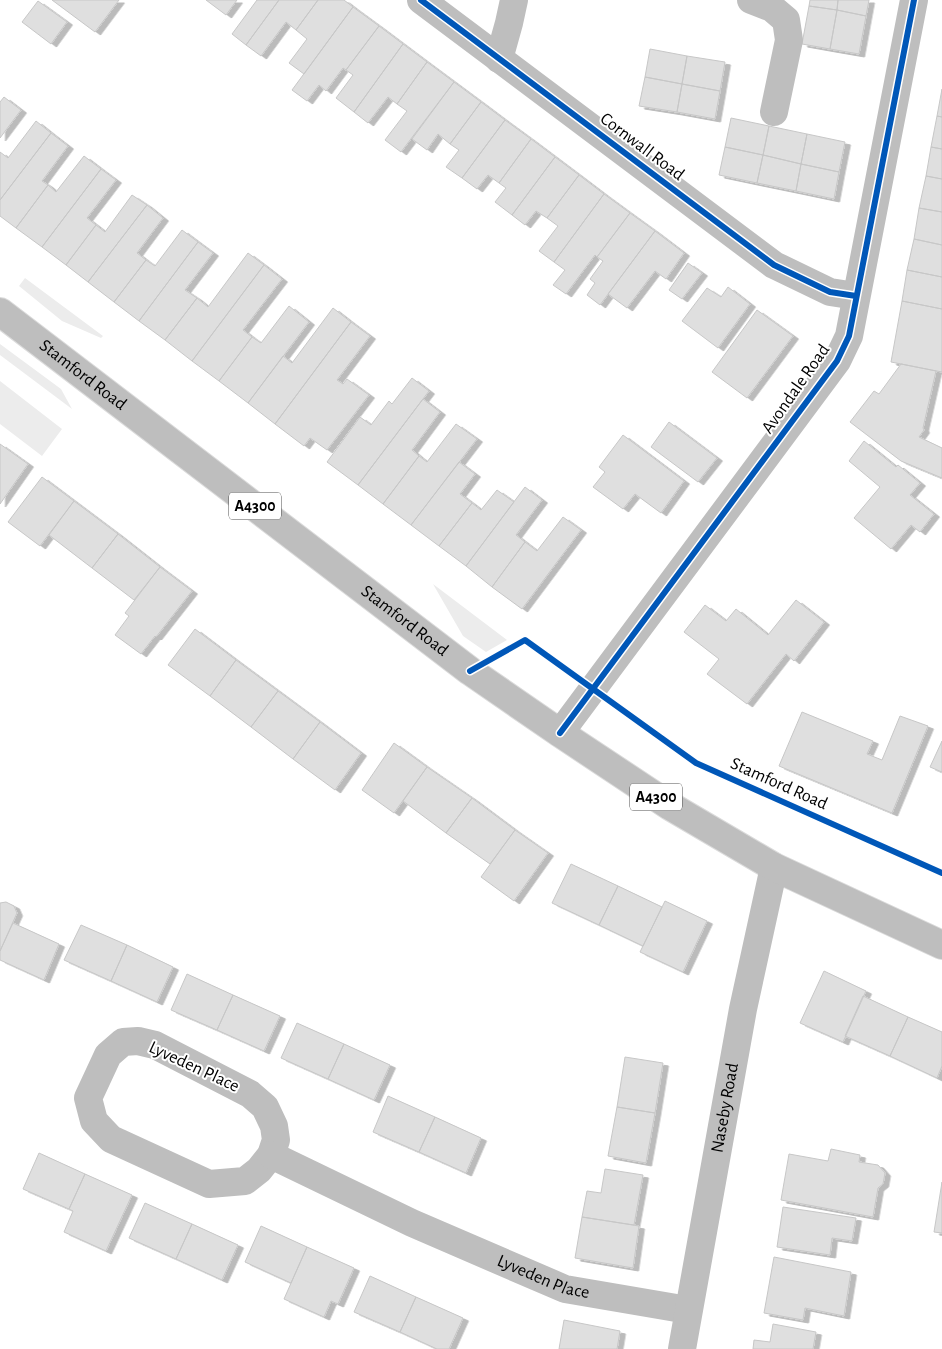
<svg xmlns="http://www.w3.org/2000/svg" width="942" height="1349" font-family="'Alegreya Sans',sans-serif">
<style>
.green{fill:#ececec}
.building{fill:#dfdfdf;stroke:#c7c7c7;filter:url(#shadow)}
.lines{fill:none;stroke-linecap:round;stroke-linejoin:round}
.major-casing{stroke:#dbdbdb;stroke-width:30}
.minor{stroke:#bebebe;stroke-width:28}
.major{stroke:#bebebe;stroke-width:28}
.cycleway-casing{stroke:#fff;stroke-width:9}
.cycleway{stroke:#0057b8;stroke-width:6}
.labels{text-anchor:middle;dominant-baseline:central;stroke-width:4;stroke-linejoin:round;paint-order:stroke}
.shield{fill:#fff;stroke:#4c4c4c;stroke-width:1}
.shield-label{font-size:16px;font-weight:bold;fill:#000}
.street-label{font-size:18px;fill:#000;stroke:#fff}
</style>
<defs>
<filter id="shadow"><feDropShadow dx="5.5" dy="3" stdDeviation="0" flood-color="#0004"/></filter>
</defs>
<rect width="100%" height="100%" fill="#fff"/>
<!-- green -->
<path class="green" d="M25,278l78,58 -2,2 -39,-17 -43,-35z
M0,344l61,45 11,20 -72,-54z
M0,381l62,48 -20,27 -42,-32z
M433,584l74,56 -21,12 -23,-16z"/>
<!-- building -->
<path class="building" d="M52,0h67l-24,32z
M206,0h31l-11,15z
M257,0h22l-33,45 -14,-11z
M279,0h39l-22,30 -10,-8 -25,34 -15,-11z
M318,0h26l9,7 -49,67 -15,-11 18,-24 -11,-9z
M810,0h28l-1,10 -28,-4z
M838,0h31l-3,16 -29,-6z
M38,1l29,21 -16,22 -29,-22z
M809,6l28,4 -7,39 -28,-5z
M353,7l26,19 -33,44 -3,-2 -17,23 -7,-6 -12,16 -15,-11z
M837,10l29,6 -7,38 -29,-5z
M379,26l24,18 -49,68 -18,-14 17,-23 -7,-5z
M403,44l24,18 -30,42 -9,-7 -20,26 -14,-11z
M650,49l37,7 -5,28 -37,-7z
M687,56l38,6 -5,29 -38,-7z
M427,62l27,20 -53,70 -16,-12 22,-29 -10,-7z
M645,77l37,7 -5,28 -38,-6z
M454,82l27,20 -31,42 -12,-10 -11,16 -15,-11z
M682,84l38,7 -5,28 -38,-7z
M942,89v28l-5,-1z
M4,97l17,13 -21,28v-36z
M481,102l24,18 -43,58 -16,-11 13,-17 -9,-6z
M937,116l5,1v32l-11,-2z
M731,118l38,8 -6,29 -38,-8z
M505,120l26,19 -32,44 -11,-8 -11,14 -15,-11z
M36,121l15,12 -51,67v-48l8,6z
M769,126l38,8 -6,30 -38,-9z
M51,133l17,13 -26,35 6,4 -32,43 -16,-12v-16z
M807,134l38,8 -6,30 -38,-8z
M531,139l24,18 -43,58 -17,-13 11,-14 -7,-5z
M725,147l38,8 -6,28 -38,-8z
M931,147l11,2v30l-16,-3z
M763,155l38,9 -5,27 -39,-8z
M84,156l17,13 -59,78 -26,-19 32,-43 8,7z
M555,157l24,18 -32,43 -11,-7 -11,14 -13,-10z
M801,164l38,8 -5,27 -38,-8z
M101,169l15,11 -29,38 9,7 -30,40 -24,-18z
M579,175l25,19 -50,68 -15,-11 19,-25 -11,-8z
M926,176l16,3v33l-23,-4z
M604,194l26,19 -33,44 -2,-2 -29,39 -13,-9 12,-15 -11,-8z
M132,195l15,10 -59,77 -22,-17 30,-40 9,7z
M147,205l16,13 -26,35 9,7 -32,42 -26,-20z
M919,208l23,4v33l-28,-6z
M630,213l25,18 -55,74 -13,-10 8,-12 -5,-4 13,-18 -6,-4z
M182,230l16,12 -59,79 -25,-19 32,-42 9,6z
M655,231l29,22 -18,26 -11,-8 -28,37 -19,-14z
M914,239l28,6v32l-35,-7z
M198,242l15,11 -28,37 12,8 -32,42 -26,-19z
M248,253l16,12 -72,96 -27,-21 32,-42 11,9z
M688,263l14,10 -20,26 -13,-9z
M264,265l18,14 -39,51 9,7 -33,44 -27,-20z
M907,270l35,7v32l-40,-8z
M728,287l22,17 -32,44 -36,-27 25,-33 14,9z
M902,301l40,8v63l-51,-10z
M289,306l20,16 -61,81 -29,-22 33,-44 9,6z
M333,308l18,14 -76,102 -27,-21 35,-47 9,7z
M757,310l36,26 -46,62 -35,-26z
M351,322l19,14 -33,44 6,4 4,-5 22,16 -42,55 -17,-12 -6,8 -29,-22z
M901,364l35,7 -13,57 1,2 -5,7 23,11v30l-41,-17 -51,-39 24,-31 5,3z
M412,378l17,13 -71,94 -31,-23 33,-45 11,8 18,-24 3,3z
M423,399l17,13 -28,38 7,6 -36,48 -25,-19z
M669,422l48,36 -19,24 -47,-35z
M456,424l21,15 -66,86 -28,-21 36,-48 8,6z
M623,435l61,46 -23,32 -26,-19 -12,15 -30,-22 12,-15 -6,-5z
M864,441l32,26 2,-2 22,18 -10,12 24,19 -14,18 -9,-7 -20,24 -37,-31 26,-31 -31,-26z
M0,444l28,20 -28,40z
M459,462l16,12 -15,20 12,9 -33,43 -28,-21z
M42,477l32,24 -34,45 -32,-24z
M525,487l17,13 -26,35 9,7 -33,45 -26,-21z
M497,490l17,12 -48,64 -27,-20 33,-43 9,7z
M74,501l44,33 -26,34 -43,-33z
M563,517l18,13 -59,79 -30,-22 33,-45 12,9z
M118,534l42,33 -26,33 -42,-32z
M160,567l32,24 -36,46 -1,-1 -14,18 -26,-19 14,-19 -4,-3z
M796,600l28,22 -30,39 -8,-7 -39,50 -40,-30 12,-15 -35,-27 21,-27 21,16 10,-12 32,26z
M195,629l41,31 -26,36 -42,-31z
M236,660l42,31 -27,36 -41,-31z
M278,691l42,31 -27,37 -42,-32z
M802,712l71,29 -6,13 15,6 18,-44 28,10 -36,87 -113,-47z
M320,722l41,31 -26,37 -42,-31z
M942,741v31l-12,-5z
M394,743l33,24 -33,46 -32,-23z
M427,767l45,31 -26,35 -43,-32z
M472,798l43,32 -25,34 -44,-31z
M515,830l33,23 -34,48 -33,-24z
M571,864l47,22 -19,39 -47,-22z
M618,886l44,21 -19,39 -44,-21z
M665,901l42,20 -24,51 -43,-20z
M6,902l8,4 3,7 -17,38v-48z
M13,923l46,21 -15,36 -44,-20v-9z
M81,925l46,20 -16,36 -47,-21z
M127,945l46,22 -16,35 -46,-21z
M824,971l42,20 -23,51 -43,-19z
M187,974l46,21 -16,35 -46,-20z
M233,995l47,21 -16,35 -47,-21z
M863,996l45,21 -18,39 -45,-20z
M908,1017l34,15v34l-5,12 -47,-22z
M297,1023l47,21 -16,35 -47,-21z
M344,1044l46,21 -16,35 -46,-21z
M625,1057l38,6 -8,50 -38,-6z
M388,1096l47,21 -16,35 -46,-20z
M617,1107l38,6 -9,50 -38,-7z
M435,1117l46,21 -15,35 -47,-21z
M831,1149l29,6 -1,7 19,3 7,8 -2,11 -5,4 -5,29 -92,-17 8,-46 39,7z
M39,1153l46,21 -16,35 -46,-20z
M605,1169l38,6 -9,50 -52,-8 5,-26 14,2z
M85,1174l47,21 -26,56 -42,-19 9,-21 -4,-2z
M942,1182v51l-8,-1z
M145,1203l47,21 -16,35 -47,-21z
M783,1207l73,11 -4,23 -20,-3 -2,17 -53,-8z
M582,1217l57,9 -6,42 -58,-10z
M192,1224l46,21 -16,35 -46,-21z
M261,1226l46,21 -16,36 -46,-21z
M307,1247l47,21 -16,36 -7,-3 -7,16 -40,-18z
M774,1257l77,15 -7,44 -39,-8 -2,12 -39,-7z
M370,1276l46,21 -16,35 -46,-20z
M416,1297l47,21 -14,31h-12l-37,-17z
M564,1320l56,11 -3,18h-58z
M773,1324l43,8 -3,17h-60l1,-9 16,2z"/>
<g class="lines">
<!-- major casing -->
<g class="major-casing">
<g id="major">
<path id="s3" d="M0,312l470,359 90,62 110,73 104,61 168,78"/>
</g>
</g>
<!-- minor -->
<g class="minor">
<path d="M421,0l353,265 56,27 26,4"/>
<path d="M751,0l21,8 14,12 3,20 -15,72"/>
<path d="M499,59l10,-36 5,-23"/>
<path d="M560,733l277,-372 12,-25 65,-336"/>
<path d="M138,1041l17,4 95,49 15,13 9,19 2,14 -5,15 -12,15 -14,11 -36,3 -98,-45 -17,-18 -6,-23 20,-43 15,-13z"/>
<path id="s1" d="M271,1155l141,68 153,66 123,21"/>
<path id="s2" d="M682,1349l61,-340 31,-142"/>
</g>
<!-- major -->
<use href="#major" class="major"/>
<!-- cycleway casing -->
<g class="cycleway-casing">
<path id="cycleway" d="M421,0l353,265 56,27 26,4
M470,671l55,-31 171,123 246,110
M560,733l277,-372 12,-25 65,-336"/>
</g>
<!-- cycleway -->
<use href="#cycleway" class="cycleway"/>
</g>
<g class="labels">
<!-- shield labels -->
<g class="shield">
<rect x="229" y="492.5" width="52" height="27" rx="4"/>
<rect x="630" y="783.5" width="52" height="27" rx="4"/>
</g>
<g class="shield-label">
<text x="255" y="506">A4300</text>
<text x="656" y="797">A4300</text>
</g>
<!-- street labels -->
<g class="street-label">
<text transform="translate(642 147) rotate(37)">Cornwall Road</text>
<text stroke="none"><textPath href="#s3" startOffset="104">Stamford Road</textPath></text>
<text transform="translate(796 389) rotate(-55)">Avondale Road</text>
<text stroke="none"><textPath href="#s3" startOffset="509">Stamford Road</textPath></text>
<text transform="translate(779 784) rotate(24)">Stamford Road</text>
<text transform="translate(194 1067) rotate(25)">Lyveden Place</text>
<text stroke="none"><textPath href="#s2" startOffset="245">Naseby Road</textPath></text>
<text stroke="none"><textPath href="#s1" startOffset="299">Lyveden Place</textPath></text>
</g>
</g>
</svg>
